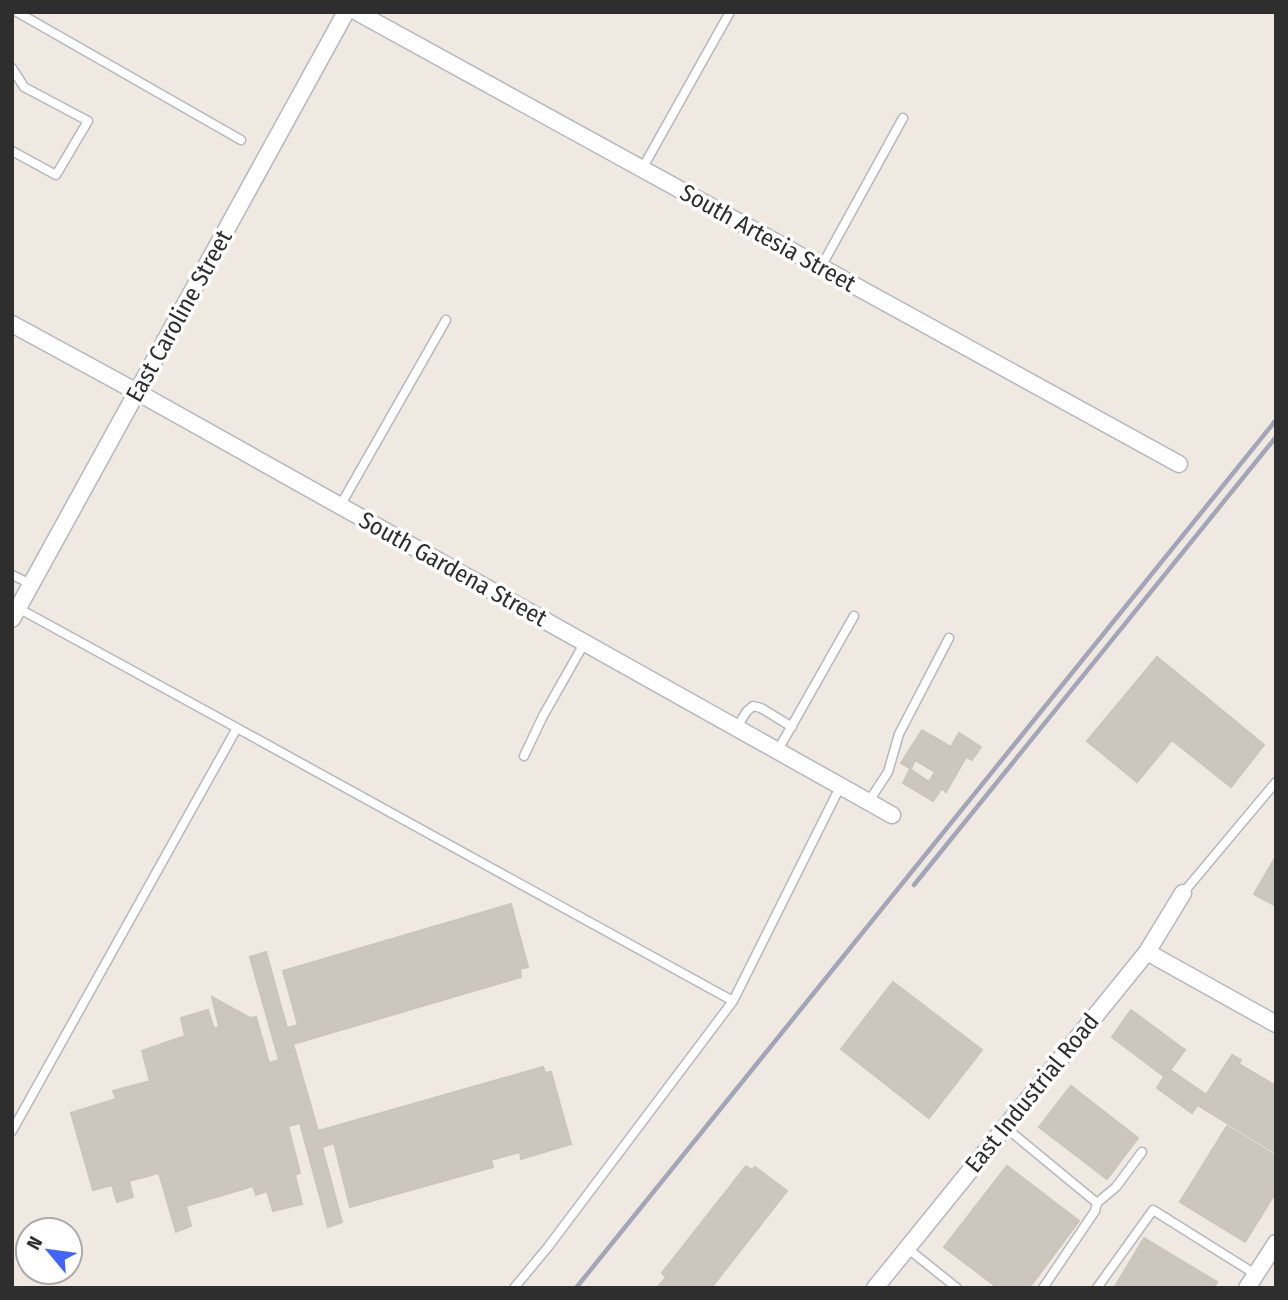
<svg xmlns="http://www.w3.org/2000/svg" width="1288" height="1300" font-family="'Fira Sans Condensed',sans-serif">
<style>
.building{fill:#cbc7bf;stroke:#cbc5ba;stroke-width:2}
.lines{fill:none;stroke-linecap:round;stroke-linejoin:round}
.lane-casing{stroke:#b4b7c1;stroke-width:11}
.street-casing{stroke:#b4b7c1;stroke-width:19}
.lane{stroke:#fff;stroke-width:8}
.street{stroke:#fff;stroke-width:16}
.rail{stroke:#a3a6b8;stroke-width:4.5}
.labels{text-anchor:middle;dominant-baseline:central;stroke-width:7;stroke-linejoin:round;paint-order:stroke}
.street-label{font-size:24px;fill:#2e2e2e;stroke:#fff}
</style>
<rect width="100%" height="100%" fill="#efe9e1"/>
<!-- building -->
<path class="building" d="M1157,657l50,41 -70,84 -50,-41z
M1207,698l57,47 -33,42 -59,-47z
M922,730l29,17 8,-14 22,14 -9,13 -6,-3 -20,35 -4,-4 -9,13 -30,-18 7,-14 19,13 6,-10 -20,-12 -4,9 -10,-6z
M1276,856v50l-22,-12z
M511,904l17,63 -8,2 1,8 -228,67 25,87 225,-64 2,6 6,-1 20,72 -50,15 -1,-7 -29,8 2,7 -143,40 -16,-64 -12,4 20,75 -14,5 -28,-104 -12,3 12,47 -5,2 7,29 -29,7 -6,-20 -11,4 -3,-9 -67,20 5,20 -15,6 -17,-59 -30,8 4,16 -16,5 -5,-17 -19,5 -22,-77 45,-14 -3,-8 37,-10 -8,-30 43,-15 -4,-18 27,-8 6,19 5,-2 -7,-30 38,21 6,-1 13,46 10,-3 -29,-103 16,-5 21,76 11,-3 -15,-54z
M893,982l89,68 -53,68 -88,-69z
M1131,1010l54,40 -20,27 -53,-40z
M1232,1055l9,5 -2,4 37,22v67l-77,-47z
M1169,1069l36,25 -13,19 -35,-25z
M1071,1086l67,52 -31,41 -68,-52z
M1227,1126l49,30v36l-31,50 -65,-40z
M746,1166l6,4 3,-3 32,24 -76,97h-52l-1,-1 8,-10 -4,-4z
M1007,1166l72,55 -50,67h-31l-54,-41z
M1144,1238l73,44 -3,6h-100z"/>
<g class="lines">
<!-- lane casing -->
<g class="lane-casing">
<path id="lane" d="M17,12l224,128
M12,68l12,19 64,34 -32,54 -44,-24
M642,169l88,-157
M821,267l82,-149
M340,506l106,-186
M12,575l19,9
M737,727l10,-16 6,-5 8,2 31,19
M237,728l496,273
M778,750l76,-134
M524,756l19,-40 42,-74
M869,801l19,-29 11,-38 50,-96
M1183,893l93,-111
M1005,1127l92,76 -2,8 -52,77
M12,1131l225,-403 -219,-120
M1097,1203l19,-16 26,-35
M907,1248l50,40
M514,1288l34,-41 185,-246 108,-216
M1097,1288l56,-78 102,64"/>
</g>
<!-- street casing -->
<g class="street-casing">
<path id="street" d="M357,12l822,452
M12,324l125,68 755,423
M12,619l334,-607
M1147,952l129,72
M875,1288l272,-336 36,-59
M1247,1288l29,-45"/>
</g>
<!-- lane -->
<use href="#lane" class="lane"/>
<!-- street -->
<use href="#street" class="street"/>
<!-- rail -->
<path class="rail" d="M914,885l362,-448
M576,1288l700,-868"/>
</g>
<g class="labels">
<!-- street labels -->
<g class="street-label">
<text transform="translate(768 238) rotate(29)">South Artesia Street</text>
<text transform="translate(179 316) rotate(-61)">East Caroline Street</text>
<text transform="translate(453 569) rotate(29)">South Gardena Street</text>
<text transform="translate(1032 1093) rotate(-51)">East Industrial Road</text>
</g>
</g>
<!-- border -->
<rect width="1288" height="1300" fill="none" stroke="#2e2e2e" stroke-width="28"/>
<!-- north arrow -->
<g transform="translate(49 1251) rotate(299)"><circle r="33" fill="#ffffff" stroke="#ababab" stroke-width="2"/>
<path d="M0-5L12 26L0 18L-12 26Z" fill="#4264fb"/>
<text y="-10" font-size="19" font-weight="bold" text-anchor="middle" fill="#2e2e2e">N</text>
</g>
</svg>
